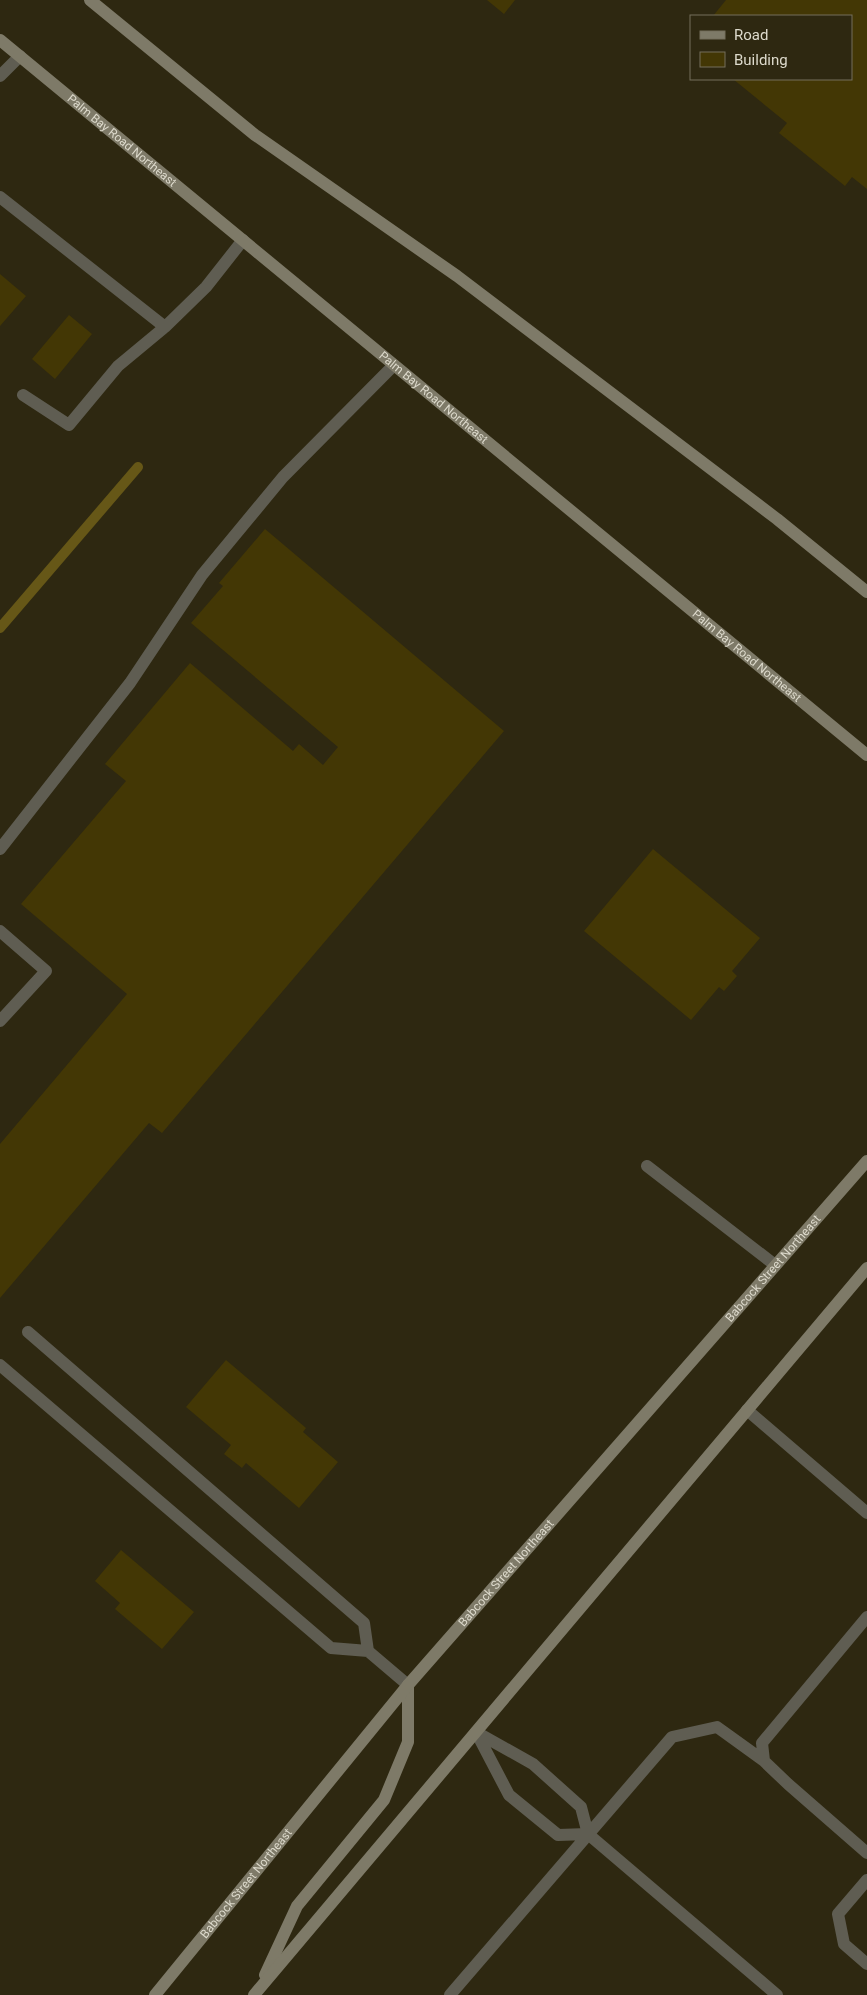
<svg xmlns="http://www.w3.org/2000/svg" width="867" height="1995" font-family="Roboto,sans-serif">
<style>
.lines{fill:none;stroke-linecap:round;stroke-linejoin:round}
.stream{stroke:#665717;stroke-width:10}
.building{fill:#433705}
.service{stroke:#5f5d52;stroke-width:12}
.secondary{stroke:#7e7a68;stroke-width:12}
.labels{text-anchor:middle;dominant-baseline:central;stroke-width:4;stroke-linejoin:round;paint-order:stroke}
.street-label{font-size:12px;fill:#dddacc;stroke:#2e2811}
</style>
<rect width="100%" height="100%" fill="#2e2811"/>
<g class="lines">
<!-- stream -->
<path class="stream" d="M0,628l138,-161"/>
</g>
<!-- building -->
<path class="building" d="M487,0h28l-11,14z
M726,0h141v189l-15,-12 -7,9 -66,-53 8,-10 -54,-44h118v-63h-138z
M0,274l26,22 -26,30z
M69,315l23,19 -37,45 -23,-20z
M265,529l239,202 -342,402 -13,-10 -149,175v-154l127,-150 -106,-90 105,-123 -21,-17 85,-101 103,88 6,-7 24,21 15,-18 -147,-124 32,-37 -4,-3z
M653,849l107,89 -28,33 5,5 -13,15 -5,-4 -28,33 -107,-89z
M226,1360l80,68 -3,4 35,30 -39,46 -53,-45 -4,5 -18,-14 7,-9 -45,-38z
M121,1550l73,62 -32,37 -47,-40 5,-6 -25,-22z"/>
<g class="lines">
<!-- service -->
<path class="service" d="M0,76l20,-20
M0,197l165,130
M23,395l46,30 49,-59 47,-39 41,-40 37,-47
M0,849l130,-166 72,-108 81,-98 111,-112
M0,931l46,40 -46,50
M647,1166l128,99
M28,1332l336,291 4,28
M0,1365l331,283 37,3 40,34
M747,1410l120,103
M867,1617l-105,126 2,18 24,23 79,69
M476,1732l57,32 48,43 7,27 189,161
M476,1732l33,63 49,40 30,-1
M867,1880l-29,34 6,30 23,20
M450,1995l222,-258 45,-10 47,34"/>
<!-- secondary -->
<g class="secondary">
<path d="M90,0l165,135 202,141 320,243 90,73"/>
<path id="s1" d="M0,40l867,715"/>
<path d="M265,1975l32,-69 87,-106 24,-58v-57"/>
<path id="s2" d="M155,1995l253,-310 459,-524"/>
<path d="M254,1995l613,-727"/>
</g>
</g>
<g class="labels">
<!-- street labels -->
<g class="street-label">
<text stroke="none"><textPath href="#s1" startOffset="158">Palm Bay Road Northeast</textPath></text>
<text stroke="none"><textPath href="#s1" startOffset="562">Palm Bay Road Northeast</textPath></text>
<text stroke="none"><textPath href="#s1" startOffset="968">Palm Bay Road Northeast</textPath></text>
<text stroke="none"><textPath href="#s2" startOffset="954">Babcock Street Northeast</textPath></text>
<text stroke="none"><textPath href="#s2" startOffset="549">Babcock Street Northeast</textPath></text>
<text stroke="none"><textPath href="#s2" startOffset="144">Babcock Street Northeast</textPath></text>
</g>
</g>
<!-- legend -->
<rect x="690" y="15" width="162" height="65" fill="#2e2811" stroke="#746f5c"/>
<rect x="700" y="31" width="25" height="8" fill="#7e7a68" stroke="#746f5c"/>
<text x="734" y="40" font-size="15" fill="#dddacc">Road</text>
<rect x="700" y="52" width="25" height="15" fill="#433705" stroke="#746f5c"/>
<text x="734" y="65" font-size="15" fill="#dddacc">Building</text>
</svg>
